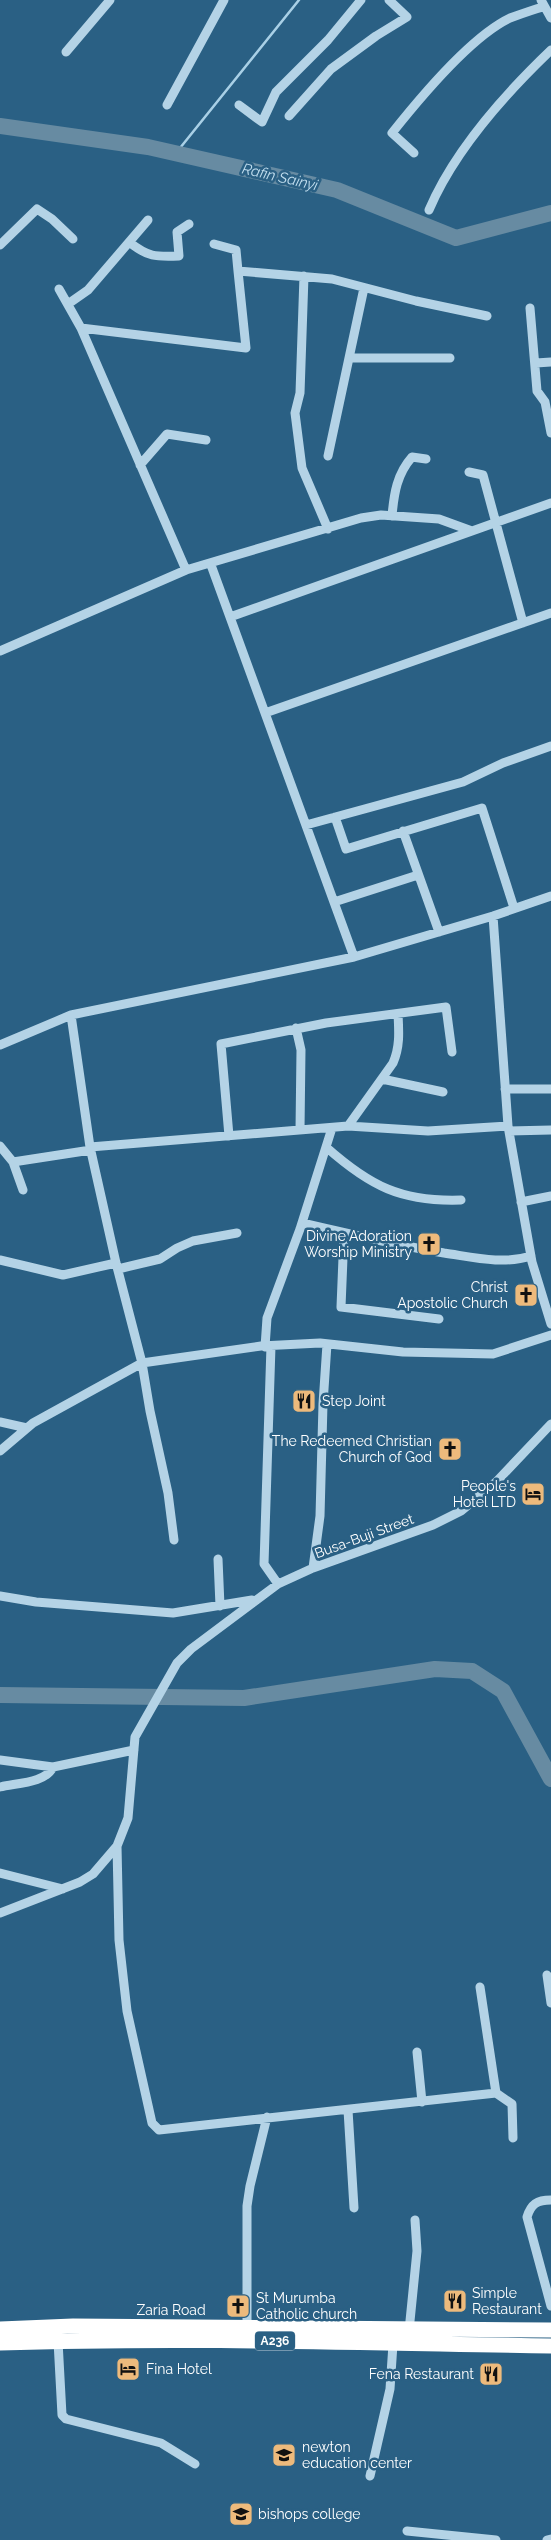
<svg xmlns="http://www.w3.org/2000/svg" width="551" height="2540" font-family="Raleway,sans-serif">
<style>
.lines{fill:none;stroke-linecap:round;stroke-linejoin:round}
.stream{stroke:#a9d0e6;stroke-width:2.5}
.river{stroke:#678ba2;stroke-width:16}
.minor{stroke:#b4d3e6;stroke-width:9}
.highway{stroke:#fff;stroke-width:15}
.labels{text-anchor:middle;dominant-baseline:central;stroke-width:5;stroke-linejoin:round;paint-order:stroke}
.shield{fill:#2a6084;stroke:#bfcfda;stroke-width:1}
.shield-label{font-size:12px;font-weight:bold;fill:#fff}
.poi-label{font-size:14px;fill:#fff;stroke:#2a6084;text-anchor:start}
.street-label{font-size:14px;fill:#fff;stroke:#2a6084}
.water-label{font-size:15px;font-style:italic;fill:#c0ddee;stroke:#2a6084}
</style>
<rect width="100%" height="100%" fill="#2a6084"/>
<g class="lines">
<!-- stream -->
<path class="stream" d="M176,153l123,-153"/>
<!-- river -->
<path class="river" d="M0,126l148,21 189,43 119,48 95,-25
M0,1695l244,3 191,-29 37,2 31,20 48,88"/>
<!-- minor -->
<path class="minor" d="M541,0l10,18
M66,52l44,-52
M167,105l57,-105
M239,105l23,17 14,-30 52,-52 33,-40
M289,116l42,-47 45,-33 31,-19 -18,-17
M414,153l-22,-20c27,-34 80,-97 118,-115 11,-4 22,-8 33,-11
M429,210c25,-59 76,-116 122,-160
M129,242c19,15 26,15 50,14l-2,-24 12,-8
M214,244l22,6 2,21
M0,245l37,-36 15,10 21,20
M304,276l-4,117 -5,20 7,55 26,61
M59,289l22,39 105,242
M68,304l20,-14 60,-70
M530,308l7,83 8,11 6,31
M81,328l165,20 -8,-77 94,8 84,22 71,15
M350,358h100
M536,363l15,-1
M328,456l36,-168
M140,465l27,-31 39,6
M469,472l14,3 40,148
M392,516c2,-23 5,-42 20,-59l14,2
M211,565l143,392
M230,617l321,-114
M0,651l186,-81 175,-52 20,-3 58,4 33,12
M265,713l286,-100
M335,817l11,32 136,-41 32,100
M306,825l157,-43 40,-19 48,-17
M403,831l36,101
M334,902l84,-27
M493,916l15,210 24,136 19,62
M71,1015l19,132 26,116 26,100 8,48 18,82 6,47
M296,1028l5,22 -1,80
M0,1045l71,-30 283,-58 139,-41 58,-20
M382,1079l61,13
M505,1089h46
M348,1126l45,-63c7,-16 6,-31 5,-49
M509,1131l42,-1
M229,1136l-8,-92 105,-21 120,-16 6,45
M0,1146l13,16 10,28
M90,1147l258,-21 80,5 80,-5
M326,1147c44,39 75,55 135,53
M13,1162l78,-12
M521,1202l30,-6
M302,1223c47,11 94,22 142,30 28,4 59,12 87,3
M344,1233l-3,74 98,12
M0,1260l63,15 53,-12
M118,1269l42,-10 17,-11 16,-7 44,-8
M271,1346l-7,218 14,20
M265,1347l2,-29 33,-89 32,-101
M0,1422l27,6
M0,1451l33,-28 109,-60 119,-17 59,-3 83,9 90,2 58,-19
M218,1559l2,47
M313,1568l7,-52 3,-112 4,-60
M0,1596l36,6 137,11 79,-13
M0,1760l53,7 81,-17
M0,1787c16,-4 46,-4 53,-20
M117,1846l2,94 8,71 25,112 7,7 337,-37 -16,-106
M0,1873l63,16
M0,1913l80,-31 13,-8 24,-28 11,-28 7,-81 42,-74 14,-14 87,-65 35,-16 120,-43 28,-14 35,-29 55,-58
M547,1975l4,28
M417,2052l5,50
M496,2093l16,11 1,34
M348,2110l6,98
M551,2200c-14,0 -20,4 -24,17l24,89
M247,2327v-121l3,-20 17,-69
M409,2331l8,-80 -2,-31
M58,2341l4,74 4,4 95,24 34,21
M370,2476l20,-87 3,-45
M407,2531l89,9
M547,2540l4,-1"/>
<!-- highway -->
<path class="highway" d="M0,2329l73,-3 478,4
M0,2343c184,-6 367,0 551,3"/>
</g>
<!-- icons -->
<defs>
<g id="church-square" transform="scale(1.25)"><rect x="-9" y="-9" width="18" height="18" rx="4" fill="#edba7c" stroke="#2a6084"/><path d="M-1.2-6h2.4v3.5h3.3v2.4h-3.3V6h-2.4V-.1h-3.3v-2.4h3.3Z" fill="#111"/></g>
<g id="restaurant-square" transform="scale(1.25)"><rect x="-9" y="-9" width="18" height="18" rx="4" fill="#edba7c" stroke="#2a6084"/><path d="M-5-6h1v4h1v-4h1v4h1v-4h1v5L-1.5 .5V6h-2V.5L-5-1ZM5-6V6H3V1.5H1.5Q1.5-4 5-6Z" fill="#111"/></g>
<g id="hotel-square" transform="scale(1.25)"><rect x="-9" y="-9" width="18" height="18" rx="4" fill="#edba7c" stroke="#2a6084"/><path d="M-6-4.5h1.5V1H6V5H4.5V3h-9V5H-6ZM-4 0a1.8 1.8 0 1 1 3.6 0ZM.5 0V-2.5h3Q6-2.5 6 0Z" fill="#111"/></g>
<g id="school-square" transform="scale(1.25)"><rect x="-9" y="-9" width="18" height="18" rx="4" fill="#edba7c" stroke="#2a6084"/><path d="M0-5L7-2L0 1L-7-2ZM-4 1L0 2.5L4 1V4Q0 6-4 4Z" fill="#111"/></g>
</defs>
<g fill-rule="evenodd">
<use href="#church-square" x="429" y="1244"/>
<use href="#church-square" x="526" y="1295"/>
<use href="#restaurant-square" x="304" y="1401"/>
<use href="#church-square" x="450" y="1449"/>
<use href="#hotel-square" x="533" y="1494"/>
<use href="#restaurant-square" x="455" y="2301"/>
<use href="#church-square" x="238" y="2306"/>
<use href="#hotel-square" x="128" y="2369"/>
<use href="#restaurant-square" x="491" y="2374"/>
<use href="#school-square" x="284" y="2455"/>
<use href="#school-square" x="241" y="2514"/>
</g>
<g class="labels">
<!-- shield labels -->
<rect class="shield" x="255" y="2331.5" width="40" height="19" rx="4"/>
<g class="shield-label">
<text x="275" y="2341">A236</text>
</g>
<!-- poi labels -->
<g class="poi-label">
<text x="412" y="1236" text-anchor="end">Divine Adoration<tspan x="412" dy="16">Worship Ministry</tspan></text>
<text x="508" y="1287" text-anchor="end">Christ<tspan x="508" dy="16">Apostolic Church</tspan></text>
<text x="322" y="1401">Step Joint</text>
<text x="432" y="1441" text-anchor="end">The Redeemed Christian<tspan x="432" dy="16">Church of God</tspan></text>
<text x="516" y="1486" text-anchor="end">People's<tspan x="516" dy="16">Hotel LTD</tspan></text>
<text x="472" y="2293">Simple<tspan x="472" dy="16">Restaurant</tspan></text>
<text x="256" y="2298">St Murumba<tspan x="256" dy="16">Catholic church</tspan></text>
<text x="146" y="2369">Fina Hotel</text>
<text x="474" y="2374" text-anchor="end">Fena Restaurant</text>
<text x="302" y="2447">newton<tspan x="302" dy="16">education center</tspan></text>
<text x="258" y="2514">bishops college</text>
</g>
<!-- street labels -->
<g class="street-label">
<text transform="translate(364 1536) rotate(-20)">Busa-Buji Street</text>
<text x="171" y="2310">Zaria Road</text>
</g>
<!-- water labels -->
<g class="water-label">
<text transform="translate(280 177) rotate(13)">Rafin Sainyi</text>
</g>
</g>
</svg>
